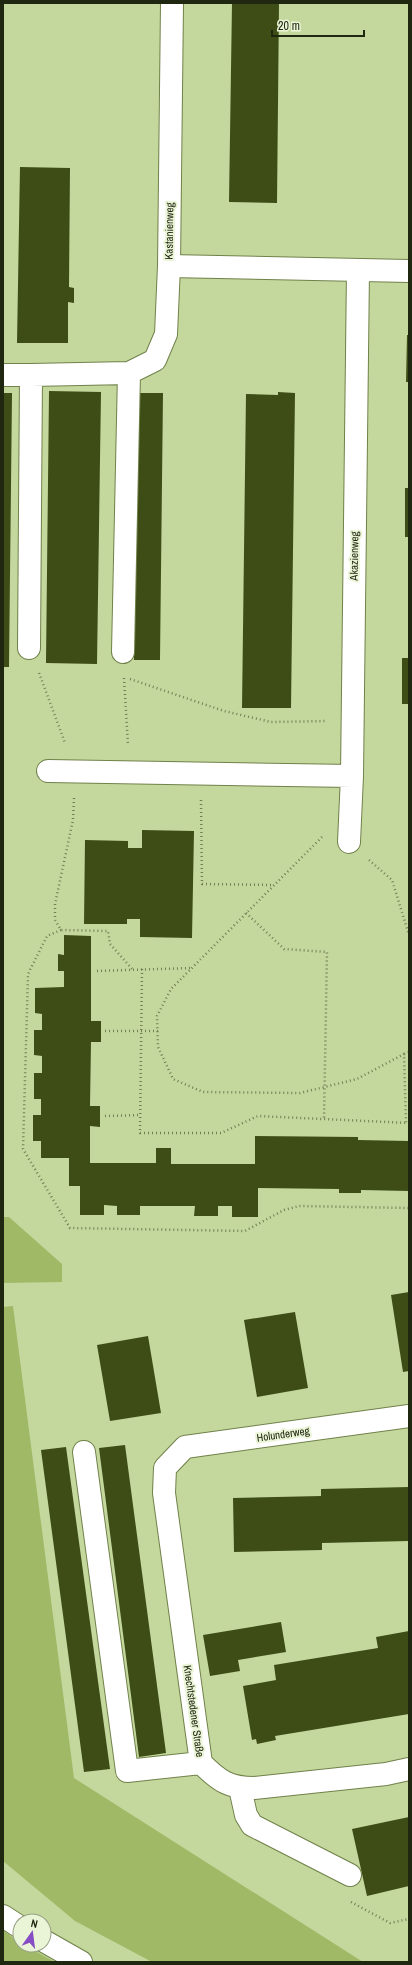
<svg xmlns="http://www.w3.org/2000/svg" width="412" height="1965" font-family="'Archivo Narrow',sans-serif">
<style>
.green{fill:#a0b967}
.building{fill:#3e4d16}
.lines{fill:none;stroke-linecap:round;stroke-linejoin:round}
.minor-casing{stroke:#70814a;stroke-width:24}
.highway-casing{stroke:#70814a;stroke-width:24}
.path{stroke:#717f56;stroke-width:2.5;stroke-dasharray:1 3;stroke-linecap:butt}
.minor{stroke:#fff;stroke-width:22}
.highway{stroke:#fff;stroke-width:22}
.labels{text-anchor:middle;dominant-baseline:central;stroke-width:4;stroke-linejoin:round;paint-order:stroke}
.street-label{font-size:11px;fill:#202710;stroke:#eaf4d7}
</style>
<rect width="100%" height="100%" fill="#c4d89d"/>
<!-- green -->
<path class="green" d="M3,1217h6l53,47v18l-59,1z
M13,1306l61,472 289,184h-211l-77,-41 -72,-60v-554z
M3,1930l17,13v2h4l31,17h-52z"/>
<!-- building -->
<path class="building" d="M232,3h47l-2,200 -48,-1z
M20,167l50,1 -1,119 5,1v15l-6,-1v41h-51z
M407,335h2v47h-3z
M49,391l52,1 -4,272 -51,-1z
M278,392l17,1 -4,315h-49l4,-314 32,1z
M3,393h9l-3,274h-6z
M137,393h26l-3,267h-26z
M405,488h4v49h-4z
M402,658h7v46h-7z
M142,830l52,1 -2,107 -52,-1v-18h-13v5h-43l1,-84 43,1v7h14z
M64,935l27,1v85h10v21h-10l-1,64h10v21l-10,-1v37h66v-15h15v16h84v-28l103,1v3l51,1v50l-48,-1v3h-22v-4l-81,-1v29h-26v-11h-14v10h-24l1,-10h-55v9h-23v-9l-13,-1v10h-24v-29h-11v-28h-28v-17h-8v-26h8v-16h-7v-26h8v-17l-8,-1v-25h8v-16l-7,-1v-25l29,-1v-16h-6v-17l6,1z
M409,1292v79l-6,1 -12,-77z
M295,1312l13,76 -51,9 -13,-77z
M148,1336l13,77 -51,8 -13,-76z
M125,1445l41,308 -27,4 -40,-309z
M66,1447l44,322 -26,3 -43,-322z
M409,1487v54l-87,2v7l-88,2 -1,-54 88,-2v-7z
M281,1622l5,30 -48,8 2,11 -30,5 -7,-41z
M409,1631v83l-134,22 1,4 -19,4 -1,-5 -4,1 -9,-54 33,-6 -2,-15 104,-17 -2,-11z
M409,1817v69l-42,10 -15,-67z"/>
<g class="lines">
<!-- minor casing -->
<g class="minor-casing">
<path id="minor" d="M172,3l-3,263 240,5
M3,375h28
M29,648l2,-273 98,-2
M123,652l6,-279 26,-13 11,-26 3,-68
M48,771l304,5
M349,842l3,-66 6,-506
M409,1416l-224,31 -20,21 -1,25 37,270c18,18 28,25 53,25l132,-14 23,-5
M84,1452l43,319 74,-8
M240,1788l6,27 6,10 98,50"/>
</g>
<!-- highway casing -->
<g class="highway-casing">
<path id="highway" d="M3,1916l17,11
M44,1941l37,21"/>
</g>
<!-- path -->
<path class="path" d="M39,673l26,70
M124,678l4,67
M130,679l94,32 47,11 56,-1
M74,798l-1,22 -18,84v16l6,10 47,1 2,13 23,26
M201,800l1,84 71,1
M322,837l-151,152 -14,27 1,31 15,32 30,13 97,1 57,-14 47,-25 2,69
M369,860l23,20 17,55
M246,913l38,36 43,3 -3,167
M61,930l-14,6 -19,38 -5,175 47,79 175,3 39,-21 15,-4 110,2
M142,969l-2,164h81l37,-17 151,7
M97,971l94,-3
M105,1031h53
M404,1054l5,-2
M105,1116l35,-1
M351,1902l39,21 19,-4"/>
<!-- minor -->
<use href="#minor" class="minor"/>
<!-- highway -->
<use href="#highway" class="highway"/>
</g>
<g class="labels">
<!-- street labels -->
<g class="street-label">
<text transform="translate(169 231) rotate(-89)">Kastanienweg</text>
<text transform="translate(354 556) rotate(-89)">Akazienweg</text>
<text transform="translate(283 1434) rotate(-8)">Holunderweg</text>
<text transform="translate(194 1711) rotate(82)">Knechtstedener Straße</text>
</g>
</g>
<!-- border -->
<rect width="412" height="1965" fill="none" stroke="#202710" stroke-width="8"/>
<!-- north arrow -->
<g transform="translate(32 1933) rotate(14)"><circle r="19" fill="#eaf4d7" stroke="#99a287"/>
<path d="M0-3L7 15L0 10L-7 15Z" fill="#864dc4"/>
<text y="-6" font-size="11" font-weight="bold" text-anchor="middle" fill="#202710">N</text>
</g>
<!-- scale -->
<path d="M272 30v6h92v-6" fill="none" stroke="#202710" stroke-width="2"/>
<text x="278" y="30" font-size="12" fill="#202710" stroke="#eaf4d7" stroke-width="3" paint-order="stroke">20 m</text>
</svg>
